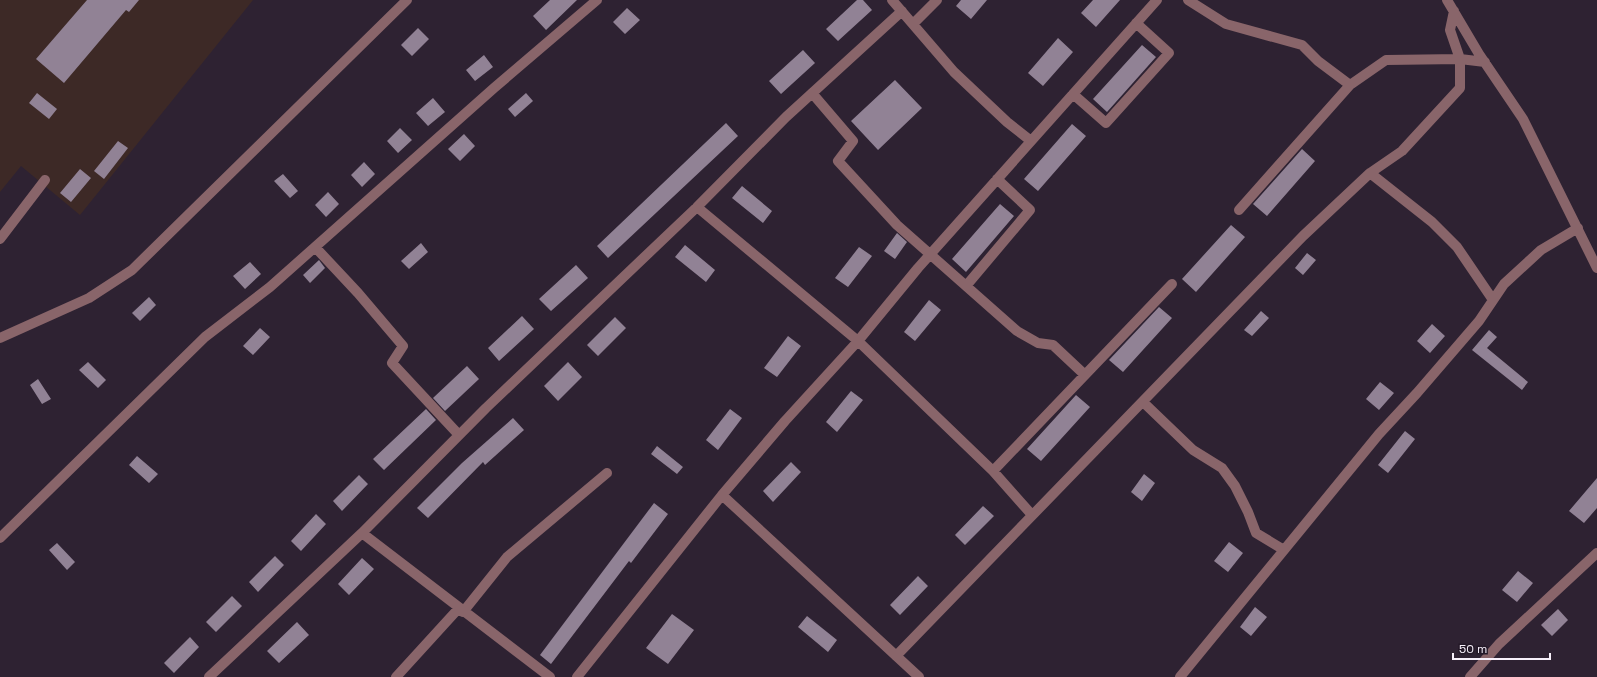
<svg xmlns="http://www.w3.org/2000/svg" width="1597" height="677" font-family="'Space Grotesk',sans-serif">
<style>
.industrial{fill:#3d2926}
.building{fill:#918295}
.lines{fill:none;stroke-linecap:round;stroke-linejoin:round}
.minor{stroke:#89656a;stroke-width:10}
</style>
<rect width="100%" height="100%" fill="#2e2232"/>
<!-- industrial -->
<path class="industrial" d="M0,0h253l-173,215 -59,-49 -21,26z"/>
<!-- building -->
<path class="building" d="M87,0h52l-10,12 -3,-2 -62,73 -28,-24z
M550,0h27l-31,30 -13,-14z
M857,0h6l9,10 -34,31 -12,-12z
M961,0h26l-16,19 -15,-13z
M1093,0h27l-24,27 -15,-14z
M627,8l13,12 -15,14 -12,-12z
M418,28l11,11 -17,17 -11,-11z
M1058,38l15,14 -30,34 -15,-13z
M1142,45l14,12 -49,55 -14,-13z
M803,50l12,13 -34,31 -12,-13z
M484,55l9,12 -18,14 -9,-11z
M895,80l27,28 -44,42 -27,-29z
M37,93l20,16 -8,10 -20,-16z
M526,93l7,8 -18,16 -7,-8z
M433,98l12,14 -17,14 -12,-13z
M726,123l12,13 -130,122 -11,-12z
M1072,124l14,12 -48,55 -14,-12z
M400,128l12,12 -14,13 -11,-12z
M464,134l11,12 -15,15 -12,-12z
M118,141l10,7 -24,31 -10,-8z
M1302,149l13,12 -48,55 -14,-12z
M364,162l11,12 -13,13 -11,-12z
M80,169l11,9 -20,24 -11,-9z
M283,174l15,17 -8,7 -16,-17z
M742,186l30,25 -9,12 -31,-25z
M328,192l11,12 -13,13 -11,-12z
M1000,204l14,12 -48,56 -14,-13z
M1231,225l14,12 -49,55 -14,-13z
M897,233l10,9 -12,17 -11,-8z
M421,243l7,9 -19,17 -8,-8z
M685,245l30,25 -9,12 -31,-25z
M859,247l13,9 -24,31 -13,-9z
M1307,253l9,7 -13,15 -8,-7z
M319,260l6,8 -15,15 -7,-8z
M250,262l11,12 -16,15 -12,-13z
M576,265l12,13 -37,33 -12,-12z
M149,297l7,8 -16,16 -8,-8z
M929,300l12,10 -26,31 -11,-9z
M1159,307l13,11 -49,54 -14,-12z
M1261,311l8,7 -17,18 -8,-6z
M522,316l12,13 -35,32 -11,-13z
M615,317l11,11 -28,28 -11,-11z
M1432,324l13,12 -15,17 -13,-12z
M260,328l10,9 -17,18 -10,-9z
M1489,330l8,7 -10,11 41,34 -6,8 -50,-40z
M788,336l13,10 -24,31 -13,-9z
M88,362l18,18 -8,8 -19,-18z
M568,362l14,15 -24,24 -14,-15z
M467,366l12,13 -34,32 -12,-13z
M38,379l13,20 -9,5 -12,-19z
M1380,382l14,11 -15,17 -13,-11z
M851,391l12,9 -26,32 -11,-10z
M1076,395l14,12 -49,54 -14,-12z
M426,409l10,11 -52,50 -11,-11z
M730,409l12,9 -24,32 -12,-10z
M513,418l11,12 -39,35 -2,-3 -55,56 -11,-10 45,-45z
M1405,431l10,8 -27,34 -10,-8z
M657,446l26,21 -6,7 -26,-20z
M137,456l21,18 -9,9 -20,-18z
M791,462l10,10 -28,30 -10,-11z
M1144,474l11,9 -13,18 -11,-9z
M359,475l9,9 -26,27 -9,-10z
M1597,478v30l-13,15 -15,-12z
M654,503l14,11 -37,49 -2,-2 -78,103 -11,-9z
M983,506l11,10 -29,29 -10,-10z
M316,514l10,10 -25,27 -10,-10z
M1229,542l14,11 -15,19 -14,-11z
M57,543l18,19 -8,8 -18,-20z
M275,556l9,9 -26,27 -9,-10z
M362,558l12,11 -25,26 -11,-11z
M1518,571l15,12 -16,19 -15,-12z
M918,576l10,10 -28,29 -10,-10z
M232,596l10,10 -26,26 -10,-10z
M1255,607l12,10 -16,19 -11,-9z
M1558,609l10,11 -16,16 -11,-11z
M672,614l22,16 -26,34 -22,-16z
M807,616l30,24 -9,12 -30,-25z
M297,622l12,13 -30,28 -12,-12z
M190,637l9,10 -25,26 -10,-10z"/>
<g class="lines">
<!-- minor -->
<path class="minor" d="M892,0l62,72 53,50 24,19
M1188,0l38,24 76,21 16,16 32,24
M1447,0l32,54 44,65 74,149
M913,24l24,-24
M812,93l41,48 -15,20 59,64 120,106 21,12 15,2 32,30
M1073,94l33,29 63,-70 -33,-30
M1370,173l62,49 25,25 36,53
M697,207l161,134 135,130 39,44
M1239,210l111,-125 36,-25 74,-1 25,3
M0,239l45,-59
M315,247l43,46 45,53 -11,17 67,72
M966,286l64,-76 -33,-31
M0,338l89,-40 43,-28 275,-270
M1143,402l50,48 29,18 13,18 13,26 8,21 28,17
M993,471l179,-187
M722,495l197,182
M362,533l188,144
M0,538l205,-201 65,-50 224,-199 103,-88
M463,612l44,-55 100,-84
M896,656l407,-420 67,-63 32,-22 58,-63v-29l-10,-29 4,-19
M209,677l153,-144 124,-125 211,-201 89,-90 116,-106
M396,677l63,-69
M577,677l145,-182 63,-74 73,-80 60,-73 239,-268
M1180,677l199,-243 38,-41 62,-72 25,-37 37,-34 37,-22
M1470,677l29,-33 98,-91"/>
</g>
<!-- scale -->
<path d="M1453 653v6h97v-6" fill="none" stroke="#f7f0fa" stroke-width="2"/>
<text x="1459" y="653" font-size="12" fill="#f7f0fa" stroke="#241928" stroke-width="3" paint-order="stroke">50 m</text>
</svg>
